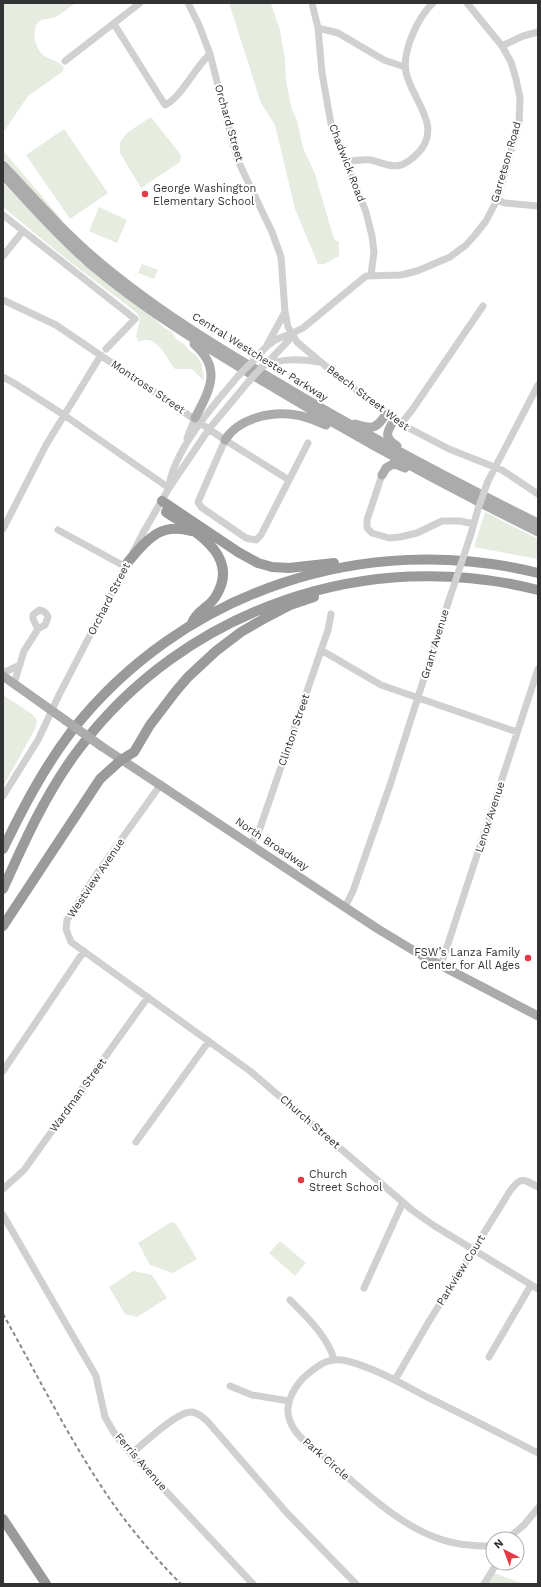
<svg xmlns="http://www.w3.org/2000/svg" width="541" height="1587" font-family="'Work Sans',sans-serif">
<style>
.green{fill:#e6ecdf}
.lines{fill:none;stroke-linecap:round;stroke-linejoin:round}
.minor{stroke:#d0d0d0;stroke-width:7}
.major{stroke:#ababab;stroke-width:9}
.highway{stroke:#9a9a9a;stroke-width:10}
.rail{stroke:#888;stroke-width:2;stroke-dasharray:4 3;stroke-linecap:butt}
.minor-bridge{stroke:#d0d0d0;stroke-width:7}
.major-bridge{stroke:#ababab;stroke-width:9}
.poi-dot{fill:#e63946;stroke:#fff;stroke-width:1.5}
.labels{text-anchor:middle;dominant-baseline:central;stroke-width:4;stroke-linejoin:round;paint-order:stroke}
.street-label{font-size:11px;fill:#333;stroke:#fff}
.poi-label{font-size:11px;fill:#333;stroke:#fff;text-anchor:start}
</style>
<rect width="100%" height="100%" fill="#fff"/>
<!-- green -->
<path class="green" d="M3,3h73c-7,4 -14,11 -21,14 -4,2 -10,1 -15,4 -10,7 -5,27 3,34 7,5 15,5 21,13l-2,4 -34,24 -25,37z
M229,3l42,1 9,26 5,30 1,21 6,29 5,10 6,28 12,26 18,62 2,4 4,2v14l-15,8h-6l-23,-55 -20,-84 -14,-22z
M151,117l30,38 -1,7 -39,26 -21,-35v-11l8,-10z
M64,129l44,64 -38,26 -44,-64z
M3,149l2,4 58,68 -11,-7 -34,-39 -15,-18z
M3,183l67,69 7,5 4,6 13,7 57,44 12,13 9,5 4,7 8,5 6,7 6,4 6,10 2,16 -12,-12h-17c-9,-11 -18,-36 -36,-27l-3,-5 4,-19 -3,-5 -72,-55 -62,-51z
M99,207l28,13 -10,23 -28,-12z
M142,264l16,6 -4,9 -16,-6z
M485,512l53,27v20l-64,-12z
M3,695l29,19 5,6 -1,7 -33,60z
M171,1222l5,2 21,35 -24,14 -23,-8 -12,-22z
M280,1241l26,22 -11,13 -26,-23z
M133,1271l19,4 15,23 -30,19 -12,-3 -16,-27z
M494,1573l29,11h-37z"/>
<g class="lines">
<!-- minor -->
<path class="minor" d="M188,3l11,22 11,29 24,94 6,17 32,67 9,25 4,55 3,15 9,15 38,32 66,50 48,25 53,21 36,24
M312,3l6,25 4,45 9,51 35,88 6,24 2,16 -3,23
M114,24l51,81c15,-6 31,-39 45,-51
M318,28l20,5 46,27 21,7
M502,46l21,-10 15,-4
M65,61l75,-58
M347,161c7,0 16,-2 24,-1 10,2 19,8 30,5 6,-2 12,-7 17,-12 26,-27 -7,-54 -12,-81 -4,-21 12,-55 27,-69
M497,200l8,3 33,3
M3,215l132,104 -29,30
M3,256l20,-25
M3,300l53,25 169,115 64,40
M267,345l18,-33
M254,360c8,-9 16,-19 28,-23 9,-3 12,-4 21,-9l63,-52 35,-1 16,-4 33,-14 16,-12 9,-10 11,-14 11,-21 22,-77 1,-25 -4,-19 -5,-17 -9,-16 -35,-43
M267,363l21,-22 4,-6
M263,366c19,-8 36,-7 56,-4
M3,377l11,6 50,32 105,73
M401,424l11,-14 71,-104
M187,438l8,-20
M225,440l-27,62 3,5 45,31 10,2 5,-5 47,-92
M382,475l-15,45v8l5,5 17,5 11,-1 17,-4 25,-12h18l14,3
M488,481l50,-96
M169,487c4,-36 46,-84 70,-112
M3,529l43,-84 55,-90
M58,530l68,37
M470,537l8,-28
M39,610c5,1 7,2 9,7l-3,8 -7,4 -5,-10v-4z
M321,650l60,35 136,47
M3,673l17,-8
M14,684l10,-33 14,-22
M161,784l-63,88 -31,48 -1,9 5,13 179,129 162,139 21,15 105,64
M3,796l35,-56 21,-45 84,-162 26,-45 40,-59 40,-48
M251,844l8,-13 69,-201 3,-16
M345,907l8,-16 37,-106 58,-182
M441,965l97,-296
M3,1071l81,-120
M136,1142l73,-101
M3,1189l21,-19 124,-173
M3,1215l93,161 9,41 11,19 15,18 122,130
M364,1288l39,-86
M290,1300c16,16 39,38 44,60
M489,1357l42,-72
M395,1380l33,-57 82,-132c11,-15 13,-12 28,-4
M230,1386l22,9 37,6
M131,1454c11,-9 47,-44 61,-42 7,1 12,6 16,10l79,91 69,71
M507,1539l17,-14 14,-17
M493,1545c-7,2 -16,1 -24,0 -53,-3 -101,-50 -140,-84 -14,-12 -35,-24 -40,-43 -5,-16 8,-36 20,-45 12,-10 22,-16 38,-12 28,7 55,23 80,36 37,18 74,37 111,56
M484,1584l13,-21"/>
<!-- major -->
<path class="major" d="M3,165c35,38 70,77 111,109 51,41 107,75 163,108 85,51 172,97 261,141
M3,175c28,30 55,61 86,88 54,46 115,83 175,119 89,54 181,104 274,150
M194,344c29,25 15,47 1,74
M394,420c-7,12 -11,17 3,26
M355,424c17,5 21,6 31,-10
M225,440c14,-22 46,-29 71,-25 10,1 20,6 30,10
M382,475l4,-7 7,-4 5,1 7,3
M3,676l62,44
M101,746l277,183 43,26 117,61"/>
<!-- highway -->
<path class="highway" d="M162,501l76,51 20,11 14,4 17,1 45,-5
M166,512c28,19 75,43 50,84 -7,12 -19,14 -24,27
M128,562c18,-21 31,-40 63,-31
M3,849c20,-41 40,-80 68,-117 110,-141 294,-202 467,-159
M3,889c22,-49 44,-98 76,-140 105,-140 289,-203 459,-159
M3,926l97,-147 21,-19 13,-8 16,-27 26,-34 12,-14 28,-26 25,-19 26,-15 23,-12 24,-8
M3,1519l43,65"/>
<!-- rail -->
<path class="rail" d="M3,1314c36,64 69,131 111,191 20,28 43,55 67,79"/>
<!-- minor-bridge -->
<path class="minor-bridge" d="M239,375l15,-15
M249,381l14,-15
M478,509l10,-28
M448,603l22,-66"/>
<!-- major-bridge -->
<path class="major-bridge" d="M65,720l36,26"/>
</g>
<!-- markers -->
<g class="poi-dot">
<circle cx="145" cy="194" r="4"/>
<circle cx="528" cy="958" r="4"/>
<circle cx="301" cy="1180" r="4"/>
</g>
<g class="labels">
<!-- street labels -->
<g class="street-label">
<text transform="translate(229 123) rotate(74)">Orchard Street</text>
<text transform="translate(506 162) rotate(-74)">Garretson Road</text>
<text transform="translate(347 163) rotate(69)">Chadwick Road</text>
<text transform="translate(260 357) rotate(32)">Central Westchester Parkway</text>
<text transform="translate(148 387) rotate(34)">Montross Street</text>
<text transform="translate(368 398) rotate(37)">Beech Street West</text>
<text transform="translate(109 599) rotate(-63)">Orchard Street</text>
<text transform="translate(435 644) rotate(-73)">Grant Avenue</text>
<text transform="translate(294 730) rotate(-71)">Clinton Street</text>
<text transform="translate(490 817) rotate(-72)">Lenox Avenue</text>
<text transform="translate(272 844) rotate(34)">North Broadway</text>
<text transform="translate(96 878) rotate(-56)">Westview Avenue</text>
<text transform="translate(78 1095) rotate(-54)">Wardman Street</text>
<text transform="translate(310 1122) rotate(41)">Church Street</text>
<text transform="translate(461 1270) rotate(-58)">Parkview Court</text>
<text transform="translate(326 1459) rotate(41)">Park Circle</text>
<text transform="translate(141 1462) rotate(49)">Ferris Avenue</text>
</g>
<!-- poi labels -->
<g class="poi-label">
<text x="153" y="188">George Washington<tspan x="153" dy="13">Elementary School</tspan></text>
<text x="520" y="952" text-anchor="end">FSW’s Lanza Family<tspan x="520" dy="13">Center for All Ages</tspan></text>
<text x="309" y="1174">Church<tspan x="309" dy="13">Street School</tspan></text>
</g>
</g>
<!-- border -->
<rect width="541" height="1587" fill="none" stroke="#333333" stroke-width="8"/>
<!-- north arrow -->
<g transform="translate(505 1551) rotate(318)"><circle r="19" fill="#ffffff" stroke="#adadad"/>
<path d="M0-3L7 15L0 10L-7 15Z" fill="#e63946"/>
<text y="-6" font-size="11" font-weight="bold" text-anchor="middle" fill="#333333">N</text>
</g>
</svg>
